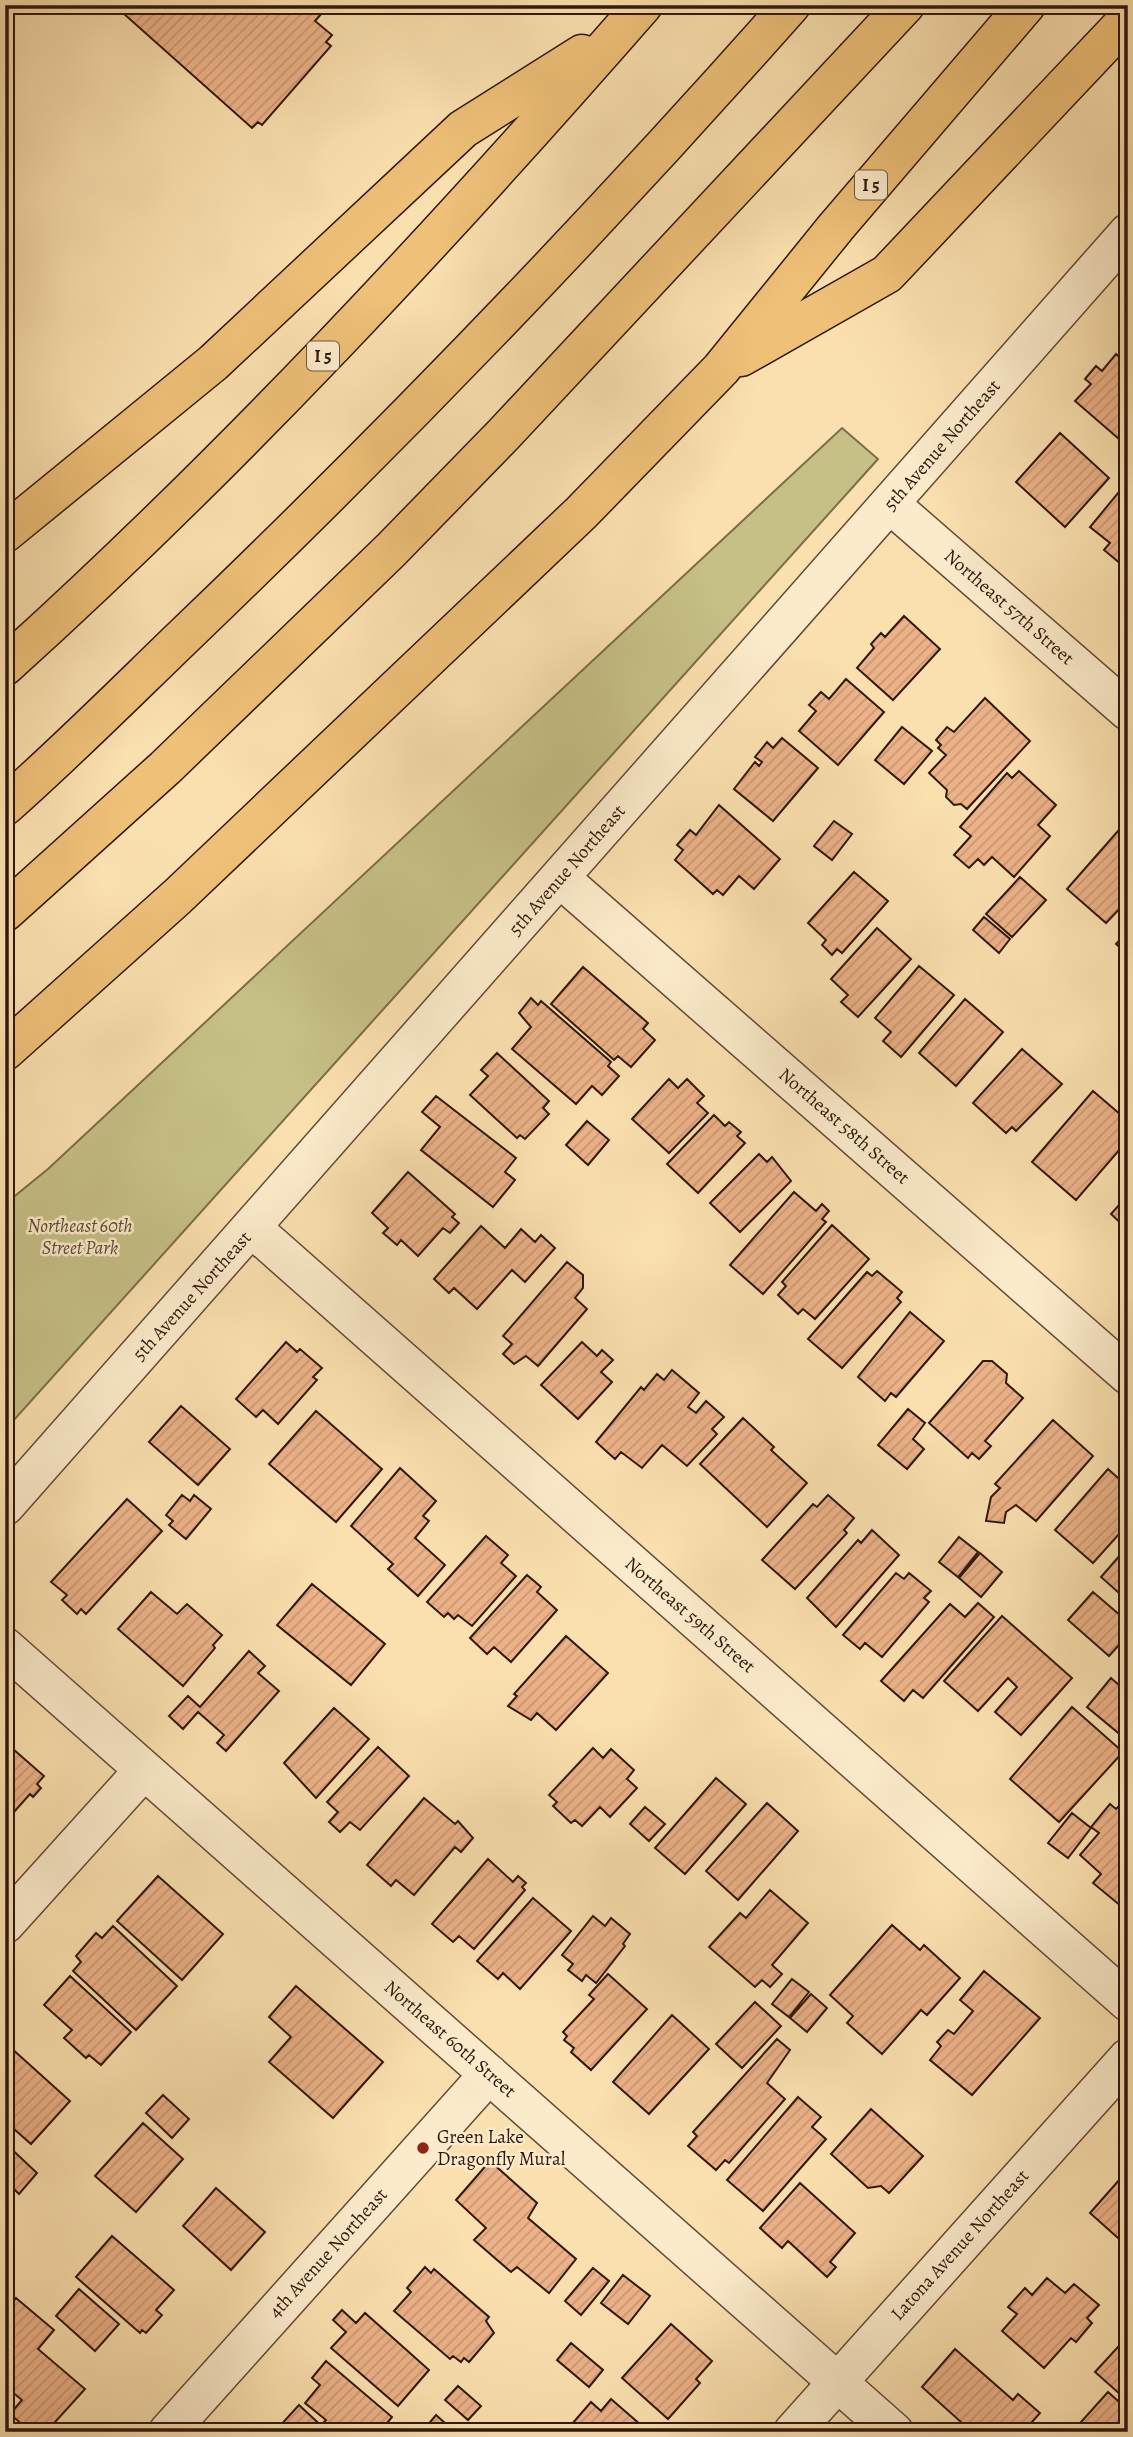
<svg xmlns="http://www.w3.org/2000/svg" width="1133" height="2437" font-family="Alegreya,serif">
<style>
.park{fill:#c6c086;stroke:#7b6c4a;stroke-width:2}
.building{fill:url(#building-hatch);stroke:#30180e;stroke-width:2}
.lines{fill:none;stroke-linecap:round;stroke-linejoin:round}
.minor-casing{stroke:#634a36;stroke-width:41}
.highway-casing{stroke:#30180e;stroke-width:41}
.minor{stroke:#fcebcb;stroke-width:38}
.highway{stroke:#eec078;stroke-width:38}
.poi-dot{fill:#8f2418;stroke:#fcebcb;stroke-width:2.5}
.labels{text-anchor:middle;dominant-baseline:central;stroke-width:5;stroke-linejoin:round;paint-order:stroke}
.shield{fill:#fcebcb;stroke:#6d5747;stroke-width:2}
.shield-label{font-size:18px;font-weight:bold;fill:#30180e}
.street-label{font-size:19px;fill:#30180e;stroke:#fcebcb}
.park-label{font-size:19px;font-style:italic;fill:#5d4a32;stroke:#fcebcb}
.poi-label{font-size:19px;fill:#30180e;stroke:#fcebcb;text-anchor:start}
</style>
<defs>
<pattern id="building-hatch" width="6" height="6" patternUnits="userSpaceOnUse" patternTransform="scale(1.75)"><rect width="6" height="6" fill="#ecb288"/><path d="M-1 1l2-2M0 6l6-6M5 7l2-2" fill="none" stroke="#cb9874"/></pattern>
</defs>
<rect width="100%" height="100%" fill="#fbe0af"/>
<filter id="stains"><feTurbulence type="fractalNoise" baseFrequency=".00286" numOctaves="4"/><feColorMatrix values="0 0 0 0 .2 0 0 0 0 .09 0 0 0 0 .02 0 0 0 .5 -.17"/></filter>
<radialGradient id="worn" r=".72"><stop offset=".6" stop-color="#630" stop-opacity="0"/><stop offset="1" stop-color="#630" stop-opacity=".3"/></radialGradient>
<!-- park -->
<path class="park" d="M842,428l36,31 -873,971v-226l43,-35z"/>
<!-- building -->
<path class="building" d="M114,5h215l-14,16 17,14 -6,7 5,4 -69,79 -4,-3 -6,6z
M1116,354l12,11 -2,80 -51,-44 16,-17 -6,-5 11,-13 6,5z
M1060,433l49,45 -44,49 -49,-45z
M1128,481v75l-7,8 -17,-14 6,-7 -20,-16z
M904,616l36,33 -47,51 -36,-32 17,-20 -3,-4 10,-11 4,4z
M846,679l38,33 -46,53 -39,-34 17,-20 -7,-6 12,-13 8,7z
M985,698l45,43 -63,68 -6,-5 -7,1 -8,-8 1,-7 -18,-17 17,-18 -8,-7 3,-3 -5,-5 11,-13 7,5z
M902,727l30,24 -28,33 -29,-24z
M782,738l36,30 -45,53 -39,-32 21,-27 4,4 3,-4 -7,-5 12,-15 6,6z
M1019,771l37,34 -18,20 12,11 -36,41 -22,-20 -8,8 -6,-6 -9,9 -15,-13 17,-19 -11,-9 47,-54 5,5z
M719,805l61,54 -26,30 -15,-13 -16,19 -6,-5 -4,4 -38,-34 8,-10 -6,-5 13,-15 6,5z
M834,821l18,13 -20,26 -18,-14z
M1118,831l10,9v67l-4,-3 -18,19 -39,-34z
M854,872l34,29 -46,52 -5,-4 -5,6 -10,-10 4,-5 -18,-17z
M1020,877l26,23 -34,37 -26,-23z
M984,917l26,22 -11,14 -26,-23z
M877,928l34,31 -53,58 -17,-15 7,-7 -17,-16z
M1128,931v20l-2,2 -10,-9z
M919,966l35,29 -53,62 -18,-16 8,-9 -16,-14z
M583,967l65,56 -5,6 12,11 -24,27 -13,-11 -4,4 -63,-56z
M531,998l7,7 3,-4 70,61 -3,4 11,10 -17,19 -10,-9 -16,18 -64,-55 19,-22 -12,-14z
M965,999l38,33 -47,54 -37,-33z
M1022,1049l40,35 -46,47 -4,-4 -6,6 -33,-30z
M497,1053l52,48 -6,7 6,6 -24,25 -5,-4 -3,3 -47,-43 18,-19 -7,-6z
M669,1079l9,9 9,-9 17,17 -7,7 11,10 -39,40 -37,-34z
M1093,1091l35,30v19l-52,60 -44,-38z
M436,1096l80,62 -11,14 10,8 -22,27 -72,-57 19,-23 -18,-15z
M714,1115l11,11 4,-4 12,10 -4,4 8,7 -47,50 -31,-29z
M587,1121l22,19 -21,25 -22,-20z
M759,1154l8,8 5,-5 19,24 -51,51 -30,-29z
M408,1172l47,42 -3,3 7,6 -9,10 -7,-5 -25,28 -17,-16 -4,5 -14,-12 5,-5 -16,-15z
M794,1192l22,19 6,-7 7,7 -7,8 4,3 -63,72 -33,-29z
M1128,1195v35l-17,-16z
M832,1225l37,34 -54,60 -12,-10 -5,5 -20,-19 8,-9 -4,-4z
M481,1226l24,22 16,-19 14,13 6,-7 14,13 -30,34 -13,-12 -35,39 -23,-21 -5,5 -15,-14z
M567,1262l16,13v13l-8,10 12,11 -49,57 -12,-10 -12,8 -11,-10 9,-10 -9,-8z
M877,1271l25,21 -5,6 4,4 -59,66 -34,-29 59,-67 5,4z
M910,1312l34,29 -48,56 -5,-4 -6,8 -27,-24z
M286,1342l11,10 3,-3 22,19 -9,9 4,3 -39,44 -15,-14 -7,7 -20,-18z
M582,1342l15,14 5,-6 11,10 -12,12 11,10 -34,37 -37,-34z
M983,1361h9l15,13 -1,9 17,15 -38,43 6,5 -12,13 -7,-6 -4,5 -39,-35z
M672,1370l27,23 -11,14 8,6 10,-12 18,16 -12,12 5,5 -30,32 -25,-21 -20,23 -21,-16 -6,7 -19,-17 45,-55 3,3 13,-16 7,6z
M181,1406l49,43 -32,36 -49,-43z
M908,1409l17,14 -12,16 11,10 -17,20 -29,-24z
M316,1411l66,58 -46,53 -67,-58z
M743,1418l31,29 -3,3 36,33 -40,44 -67,-63z
M1053,1420l40,36 -57,65 -20,-16 -10,7 -2,11 -18,-2 5,-24 9,-9 -5,-4z
M400,1468l36,33 -13,15 6,5 -14,17 30,27 -27,31 -30,-27 5,-5 -42,-38z
M1108,1469l20,18v37l-35,39 -38,-33z
M182,1495l8,6 4,-6 17,14 -25,30 -17,-14 4,-4 -7,-6z
M828,1495l26,23 -10,12 3,3 -52,56 -33,-29 51,-56 4,3z
M127,1499l35,32 -76,83 -5,-5 -4,5 -15,-14 5,-5 -16,-13z
M872,1530l27,25 -63,72 -29,-29 51,-58 3,3z
M486,1536l22,19 -7,8 15,13 -44,50 -14,-11 -4,4 -6,-6 -4,4 -17,-15z
M959,1537l19,15 -20,25 -19,-15z
M1128,1546v55l-27,-24z
M980,1553l22,19 -21,25 -22,-19z
M896,1573l8,6 5,-6 22,18 -7,7 5,4 -47,55 -17,-14 -5,6 -17,-14z
M527,1575l14,12 -4,5 20,18 -46,52 -17,-15 -7,7 -17,-16z
M312,1584l73,60 -34,41 -74,-60z
M151,1592l26,22 10,-10 35,31 -9,10 2,3 -32,38 -65,-57z
M1093,1592l35,30v13l-19,21 -41,-36z
M978,1603l16,14 -71,81 -10,-8 -9,11 -23,-20 69,-77 15,13z
M1002,1616l70,62 -51,57 -26,-23 22,-25 -9,-9 -30,33 -34,-30z
M566,1636l42,37 -52,57 -19,-17 -6,7 -23,-14 9,-10 -3,-2z
M249,1651l16,15 -7,7 21,18 -53,60 -9,-8 7,-8 -26,-23 -15,17 -14,-13 19,-20 12,11z
M1111,1678l17,15v48l-41,-34z
M1072,1707l51,45 -64,70 -49,-43z
M334,1708l35,31 -53,59 -32,-35z
M5,1742l39,34 -7,8 4,4 -8,9 -3,-3 -24,27z
M378,1747l31,29 -49,54 -10,-8 -10,10 -11,-10 9,-10 -11,-10z
M593,1748l10,10 8,-9 23,21 -7,9 10,9 -27,29 -10,-10 -18,19 -7,-6 -4,3 -18,-17 4,-4 -8,-7z
M716,1778l30,26 -61,70 -30,-26z
M424,1798l31,26 3,-3 15,17 -12,14 -6,-5 -41,48 -18,-15 -5,6 -24,-21z
M767,1803l31,28 -60,69 -32,-29z
M1110,1804l6,5 4,-4 8,6v90l-6,6 -29,-24 8,-9 -21,-19 19,-22 -8,-6z
M645,1807l20,17 -16,17 -19,-17z
M1072,1813l19,15 -23,30 -20,-15z
M488,1859l25,23 5,-6 8,7 -4,4 3,3 -51,59 -15,-13 -6,6 -21,-18z
M158,1876l65,58 -41,46 -65,-59z
M770,1890l38,33 -36,42 10,9 -12,13 -8,-7 -7,7 -46,-40 31,-34 6,5z
M533,1898l38,33 -51,58 -17,-16 -5,6 -21,-18z
M593,1916l12,10 6,-8 19,16 -7,10 2,2 -29,37 -10,-8 -4,6 -14,-11 5,-6 -11,-9z
M892,1925l28,25 4,-5 36,33 -33,37 -6,-5 -39,44 -35,-31 6,-7 -23,-21z
M113,1926l64,60 -41,44 -63,-59 8,-9 -5,-6 20,-23 6,5z
M984,1971l56,47 -68,77 -42,-35 11,-14 -4,-4 11,-12 6,4 19,-23 -13,-11z
M608,1974l39,35 -56,61 -20,-18 3,-4 -10,-8 3,-4 -4,-4 31,-33 -5,-4z
M70,1976l61,56 -30,33 -12,-10 -3,3 -22,-20 8,-8 -28,-25z
M792,1979l17,13 -20,25 -17,-13z
M296,1986l87,76 -50,56 -64,-56 22,-25 -22,-20z
M811,1994l16,14 -20,24 -17,-14z
M755,2002l26,24 -39,42 -26,-24z
M672,2015l37,34 -60,65 -36,-32z
M777,2039l13,11 -23,33 18,16 -56,64 -4,-3 -9,10 -28,-24 9,-10 -4,-4z
M10,2047l60,54 -39,43 -26,-23v-69z
M163,2095l26,24 -17,19 -26,-25z
M798,2097l23,20 -9,10 14,12 -63,72 -36,-31z
M871,2109l52,47 -34,37 -8,-7 -13,2 -37,-34z
M143,2123l40,36 -47,53 -41,-36z
M5,2143l32,30 -18,21 -9,-9 -5,5z
M490,2161l47,42 -9,15 48,41 -27,34 -32,-26 -6,5 -37,-32 12,-12 -30,-28z
M1128,2170v77l-38,-34z
M800,2183l55,50 -25,29 6,5 -9,10 -39,-36 -6,7 -22,-20z
M216,2188l49,44 -34,38 -48,-44z
M112,2236l62,54 -18,20 6,5 -16,18 -4,-3 -2,3 -64,-56z
M425,2267l6,6 3,-4 55,48 -3,4 8,12 -25,29 -5,-4 -3,4 -8,-6 -3,3 -56,-48 17,-19 -4,-4z
M593,2268l16,13 -28,34 -16,-14z
M623,2275l27,21 -22,28 -27,-21z
M1047,2278l18,15 9,-9 25,21 -12,13 5,5 -16,19 -5,-4 -27,30 -42,-37 15,-17 -9,-7 17,-19 7,7z
M79,2289l40,35 -24,27 -39,-35z
M16,2298l38,32 -16,19 47,40 -39,43h-15l-21,-18 12,-14 -17,-14v-76z
M342,2310l14,13 9,-10 64,57 -31,36 -67,-58 15,-16 -13,-12z
M671,2324l41,37 -16,18 4,4 -32,36 -46,-41z
M1128,2336v54l-6,6 -27,-24z
M571,2343l32,27 -14,17 -32,-27z
M955,2349l58,51 5,-6 22,19 -17,19h-51l-50,-45z
M326,2361l66,56 -5,6 6,4 -3,5h-56l-11,-9 3,-3 -21,-17 15,-18 -8,-7z
M458,2386l23,20 -13,14 -23,-20z
M1108,2392l20,18v22h-56z
M611,2399l38,33h-68l-9,-8 19,-22 10,9z
M299,2405l29,27h-46l-4,-4z
M436,2415l19,17h-33z"/>
<g class="lines">
<!-- minor casing -->
<g class="minor-casing">
<path id="minor" d="M890,504l238,207
M560,878l568,497
M252,1228l876,774
M5,1506l1123,-1273
M5,1647l889,785
M5,1924l139,-154
M168,2432l321,-358
M793,2432l335,-374"/>
</g>
<!-- highway casing -->
<g class="highway-casing">
<path id="highway" d="M741,357l146,-83 241,-255
M5,533l208,-170 250,-234 119,-75
M5,666c227,-205 437,-431 638,-661
M5,806c61,-54 118,-111 176,-167 212,-203 415,-414 610,-634
M5,912l160,-144 226,-218 113,-116 401,-429
M5,1051l172,-154 404,-384 140,-144 115,-142 190,-222"/>
</g>
<!-- minor -->
<use href="#minor" class="minor"/>
<!-- highway -->
<use href="#highway" class="highway"/>
</g>
<!-- markers -->
<circle class="poi-dot" cx="423" cy="2148" r="7"/>
<g class="labels">
<!-- shield labels -->
<g class="shield">
<rect x="855" y="170.5" width="32" height="29" rx="5"/>
<rect x="307" y="341.5" width="32" height="29" rx="5"/>
</g>
<g class="shield-label">
<text x="871" y="185">I 5</text>
<text x="323" y="356">I 5</text>
</g>
<!-- street labels -->
<g class="street-label">
<text transform="translate(942 445) rotate(-49)">5th Avenue Northeast</text>
<text transform="translate(1009 607) rotate(41)">Northeast 57th Street</text>
<text transform="translate(567 870) rotate(-49)">5th Avenue Northeast</text>
<text transform="translate(844 1126) rotate(41)">Northeast 58th Street</text>
<text transform="translate(192 1296) rotate(-48)">5th Avenue Northeast</text>
<text transform="translate(690 1615) rotate(41)">Northeast 59th Street</text>
<text transform="translate(450 2039) rotate(41)">Northeast 60th Street</text>
<text transform="translate(960 2245) rotate(-48)">Latona Avenue Northeast</text>
<text transform="translate(328 2253) rotate(-48)">4th Avenue Northeast</text>
</g>
<!-- park labels -->
<g class="park-label">
<text x="80" y="1226">Northeast 60th<tspan x="80" dy="22">Street Park</tspan></text>
</g>
<!-- poi labels -->
<g class="poi-label">
<text x="437" y="2137">Green Lake<tspan x="437" dy="22">Dragonfly Mural</tspan></text>
</g>
</g>
<!-- margin -->
<rect width="1133" height="2437" fill="none" stroke="#fbe0af" stroke-width="28"/>
<rect x="7" y="7" width="1119" height="2423" fill="none" stroke="#30180e" stroke-width="3.5"/>
<rect x="14" y="14" width="1105" height="2409" fill="none" stroke="#30180e" stroke-width="2"/>
<rect width="100%" height="100%" filter="url(#stains)"/>
<rect width="100%" height="100%" fill="url(#worn)"/>
</svg>
